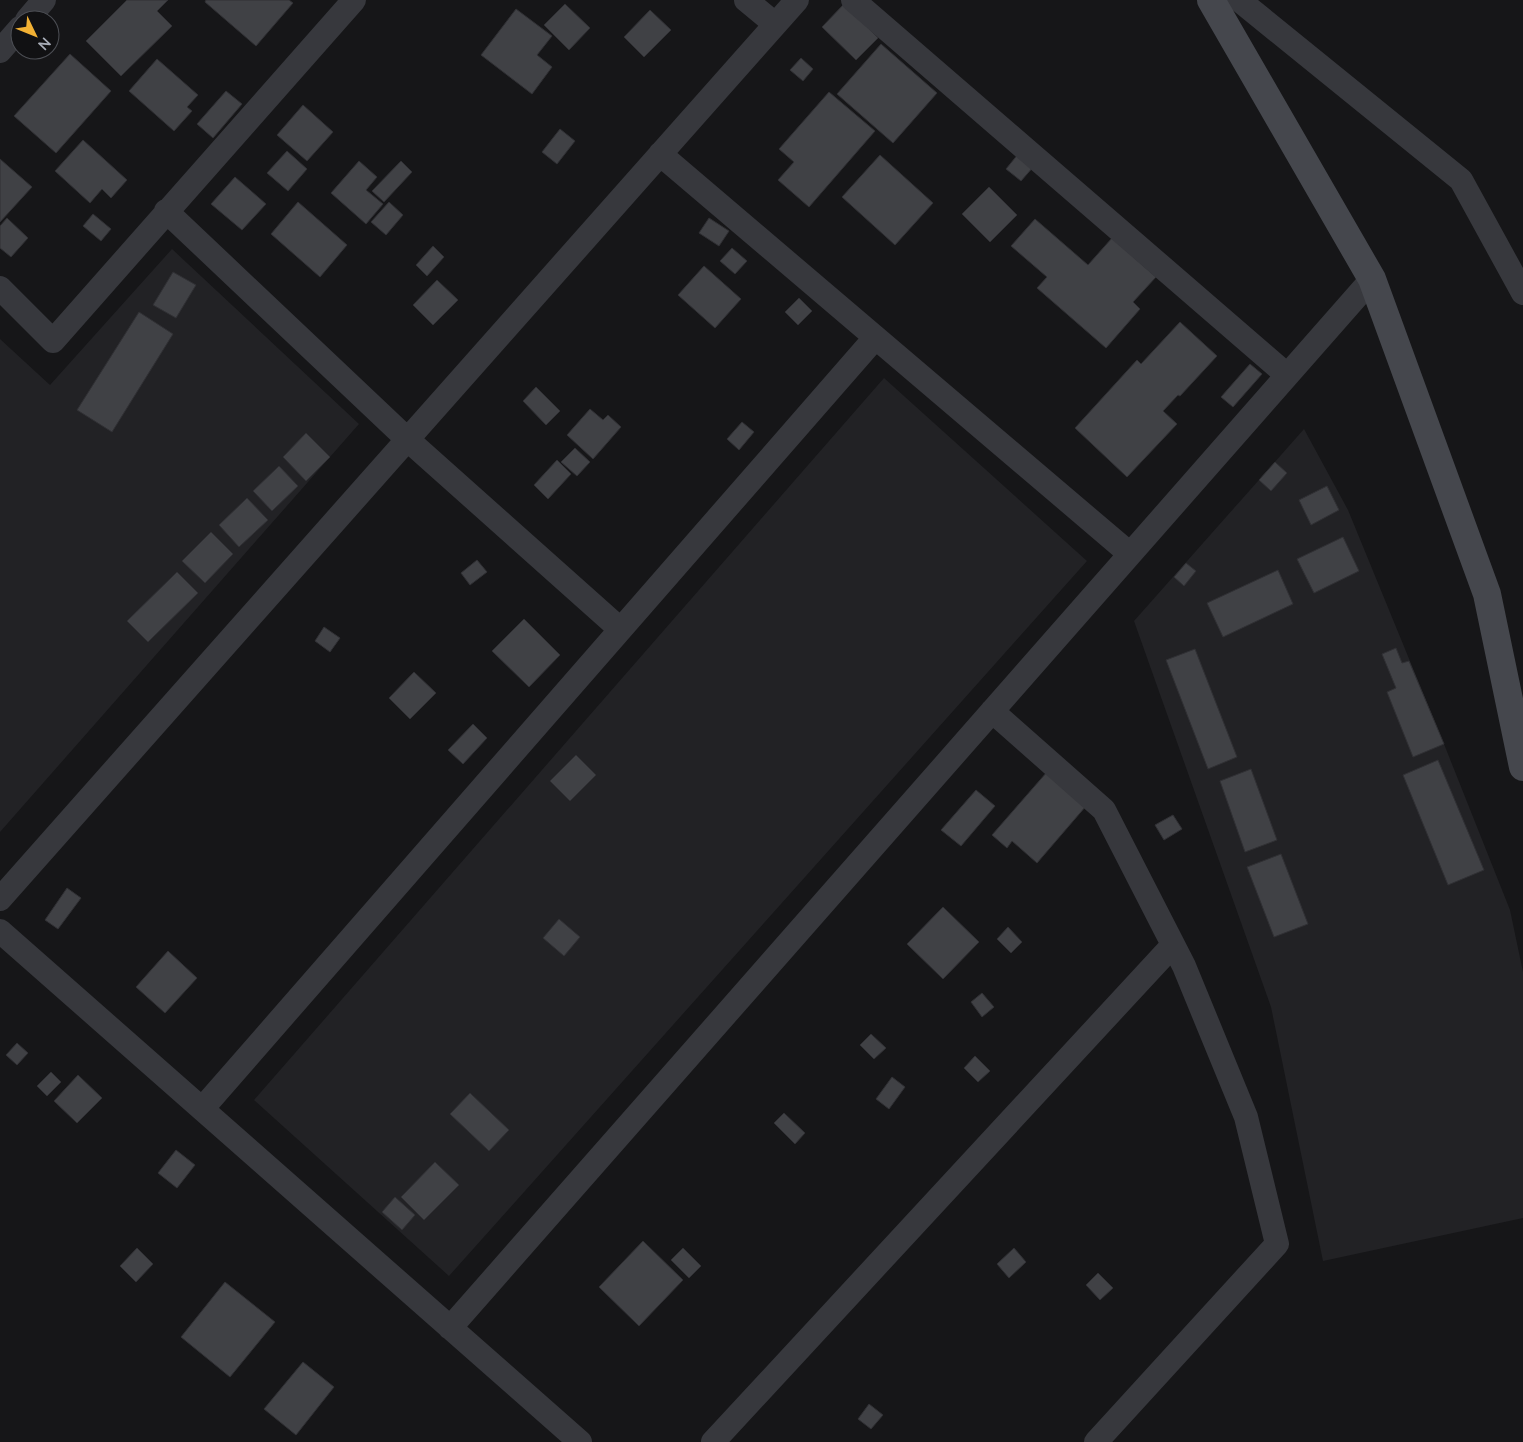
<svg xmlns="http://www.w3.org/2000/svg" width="1523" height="1442" font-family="Lato,sans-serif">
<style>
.built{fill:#222225}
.building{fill:#404145;stroke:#303034}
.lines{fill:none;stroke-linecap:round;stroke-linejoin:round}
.street{stroke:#37383d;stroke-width:24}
.secondary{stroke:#45474d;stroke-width:28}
</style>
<rect width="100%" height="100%" fill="#161618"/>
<!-- built -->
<path class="built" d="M172,249l187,175 -359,408v-493l50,46z
M884,378l203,183 -638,715 -195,-176z
M1304,429l44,81 96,234 66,166 13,62v246l-200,43 -52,-254 -137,-386z"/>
<!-- building -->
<path class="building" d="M127,0h41l-11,11 15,15 -51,50 -35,-35z
M206,0h83l4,3 -37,43 -51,-44z
M565,4l25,24 -21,22 -25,-25z
M844,4l34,34 -22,22 -34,-33z
M516,9l36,27 -15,19 15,12 -20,27 -51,-39z
M650,10l21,20 -27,27 -20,-20z
M881,44l56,49 -44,50 -56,-49z
M70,54l41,37 -55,62 -42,-37z
M801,58l12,11 -10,12 -13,-11z
M157,59l41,36 -11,12 5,4 -18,20 -45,-40z
M226,91l16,13 -29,34 -16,-14z
M829,92l46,39 -66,76 -31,-27 16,-18 -15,-13z
M303,105l30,27 -26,29 -30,-26z
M560,129l15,12 -18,23 -15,-12z
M83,140l44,40 -16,18 -9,-9 -12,14 -35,-32z
M287,151l20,18 -19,22 -21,-18z
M1019,153l15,13 -13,15 -15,-12z
M880,155l53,48 -38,42 -53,-48z
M0,159l32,28 -32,35z
M359,161l18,16 -11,13 17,14 -17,20 -35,-31z
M401,161l11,11 -28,30 -12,-11z
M235,177l31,27 -24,26 -31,-26z
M989,187l28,28 -27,27 -28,-28z
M298,202l49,43 -27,32 -49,-43z
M389,202l14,13 -17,20 -15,-13z
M93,214l18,15 -10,12 -18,-15z
M7,218l21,20 -17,19 -11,-9v-22z
M709,218l20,13 -10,15 -20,-13z
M1035,219l53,46 24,-27 44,39 -23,25 7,7 -34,39 -69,-60 10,-11 -36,-31z
M433,246l11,11 -17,19 -11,-11z
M732,248l15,13 -12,13 -15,-13z
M704,266l37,33 -26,29 -37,-33z
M173,272l23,13 -20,33 -23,-13z
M437,280l21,20 -25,25 -20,-20z
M799,298l13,13 -14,14 -13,-13z
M139,312l34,22 -61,98 -35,-22z
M1180,322l37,34 -37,40 -2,-1 -15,16 14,13 -50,53 -52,-49 62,-68 4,4z
M1250,364l12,10 -29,33 -12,-10z
M536,387l24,24 -14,14 -23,-24z
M590,409l13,11 5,-5 13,12 -28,32 -26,-24z
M742,422l12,10 -15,18 -12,-11z
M306,433l24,24 -24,24 -23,-24z
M575,448l15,14 -13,14 -16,-14z
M557,460l14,14 -23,25 -14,-14z
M1275,462l12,11 -16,18 -12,-11z
M279,466l19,20 -26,25 -19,-20z
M1327,486l12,24 -28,15 -12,-25z
M247,498l21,22 -29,27 -20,-22z
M211,532l22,22 -28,29 -23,-22z
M1343,537l16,34 -45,22 -17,-34z
M477,560l10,12 -17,13 -9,-12z
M1186,563l10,8 -12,15 -10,-9z
M1278,570l15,34 -70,33 -16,-34z
M177,572l21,21 -50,49 -21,-21z
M524,619l36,36 -31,32 -37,-36z
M324,627l16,11 -10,14 -15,-11z
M1396,648l6,15 7,-2 35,83 -31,13 -26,-65 9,-4 -14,-34z
M1195,649l42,108 -29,12 -42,-109z
M414,672l22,21 -26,26 -21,-21z
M473,724l14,14 -24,26 -15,-14z
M576,755l20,20 -26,26 -20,-20z
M1438,760l46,110 -36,15 -45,-110z
M1251,769l26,71 -32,12 -25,-71z
M1047,772l39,34 -49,57 -25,-22 -5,7 -15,-13z
M976,790l19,16 -34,40 -20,-16z
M1173,815l9,14 -18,11 -9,-15z
M1281,854l27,70 -34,13 -27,-70z
M67,888l14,10 -23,31 -13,-9z
M943,907l36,35 -36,37 -36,-35z
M559,919l21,18 -16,19 -21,-18z
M1008,927l14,15 -11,11 -14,-14z
M168,951l29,27 -32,35 -29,-26z
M982,993l12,14 -12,10 -11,-15z
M871,1034l15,14 -12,11 -14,-14z
M17,1043l11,10 -11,12 -11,-10z
M975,1056l15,15 -12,11 -14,-14z
M51,1072l10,10 -14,14 -10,-10z
M78,1075l24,23 -25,25 -23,-22z
M892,1077l13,10 -16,22 -13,-10z
M470,1093l39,37 -20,21 -39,-37z
M784,1113l21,20 -10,11 -21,-21z
M176,1150l19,15 -18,23 -19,-15z
M435,1162l24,23 -35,35 -23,-23z
M395,1197l20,18 -13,15 -20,-18z
M643,1241l40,39 -44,46 -40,-39z
M137,1248l16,16 -17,18 -16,-16z
M683,1248l18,18 -12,12 -18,-18z
M1014,1248l12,14 -17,16 -12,-14z
M1098,1273l15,15 -13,12 -14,-15z
M225,1282l50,40 -45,55 -49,-40z
M303,1362l31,25 -38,48 -32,-26z
M869,1404l14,11 -12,14 -13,-10z"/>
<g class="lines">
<!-- street -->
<path class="street" d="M746,0l29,24
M853,0l434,375
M1239,0l222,180 62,113
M27,20l17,-20
M0,51l20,-23
M660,154l470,400
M166,211l241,228 213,190
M0,288l53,53 301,-341
M992,711l112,99 80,156 62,151 31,127 -181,198
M0,899l797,-899
M0,931l580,511
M202,1109l673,-771
M450,1328l922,-1049
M713,1442l460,-497"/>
<!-- secondary -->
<path class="secondary" d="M1211,0l161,279 115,315 36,173"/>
</g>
<!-- north arrow -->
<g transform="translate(35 35) rotate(133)"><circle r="24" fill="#111113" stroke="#4d4f55"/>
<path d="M0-4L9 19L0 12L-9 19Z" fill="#f2b134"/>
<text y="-8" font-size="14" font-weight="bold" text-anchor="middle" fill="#a8adb8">N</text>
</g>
</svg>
